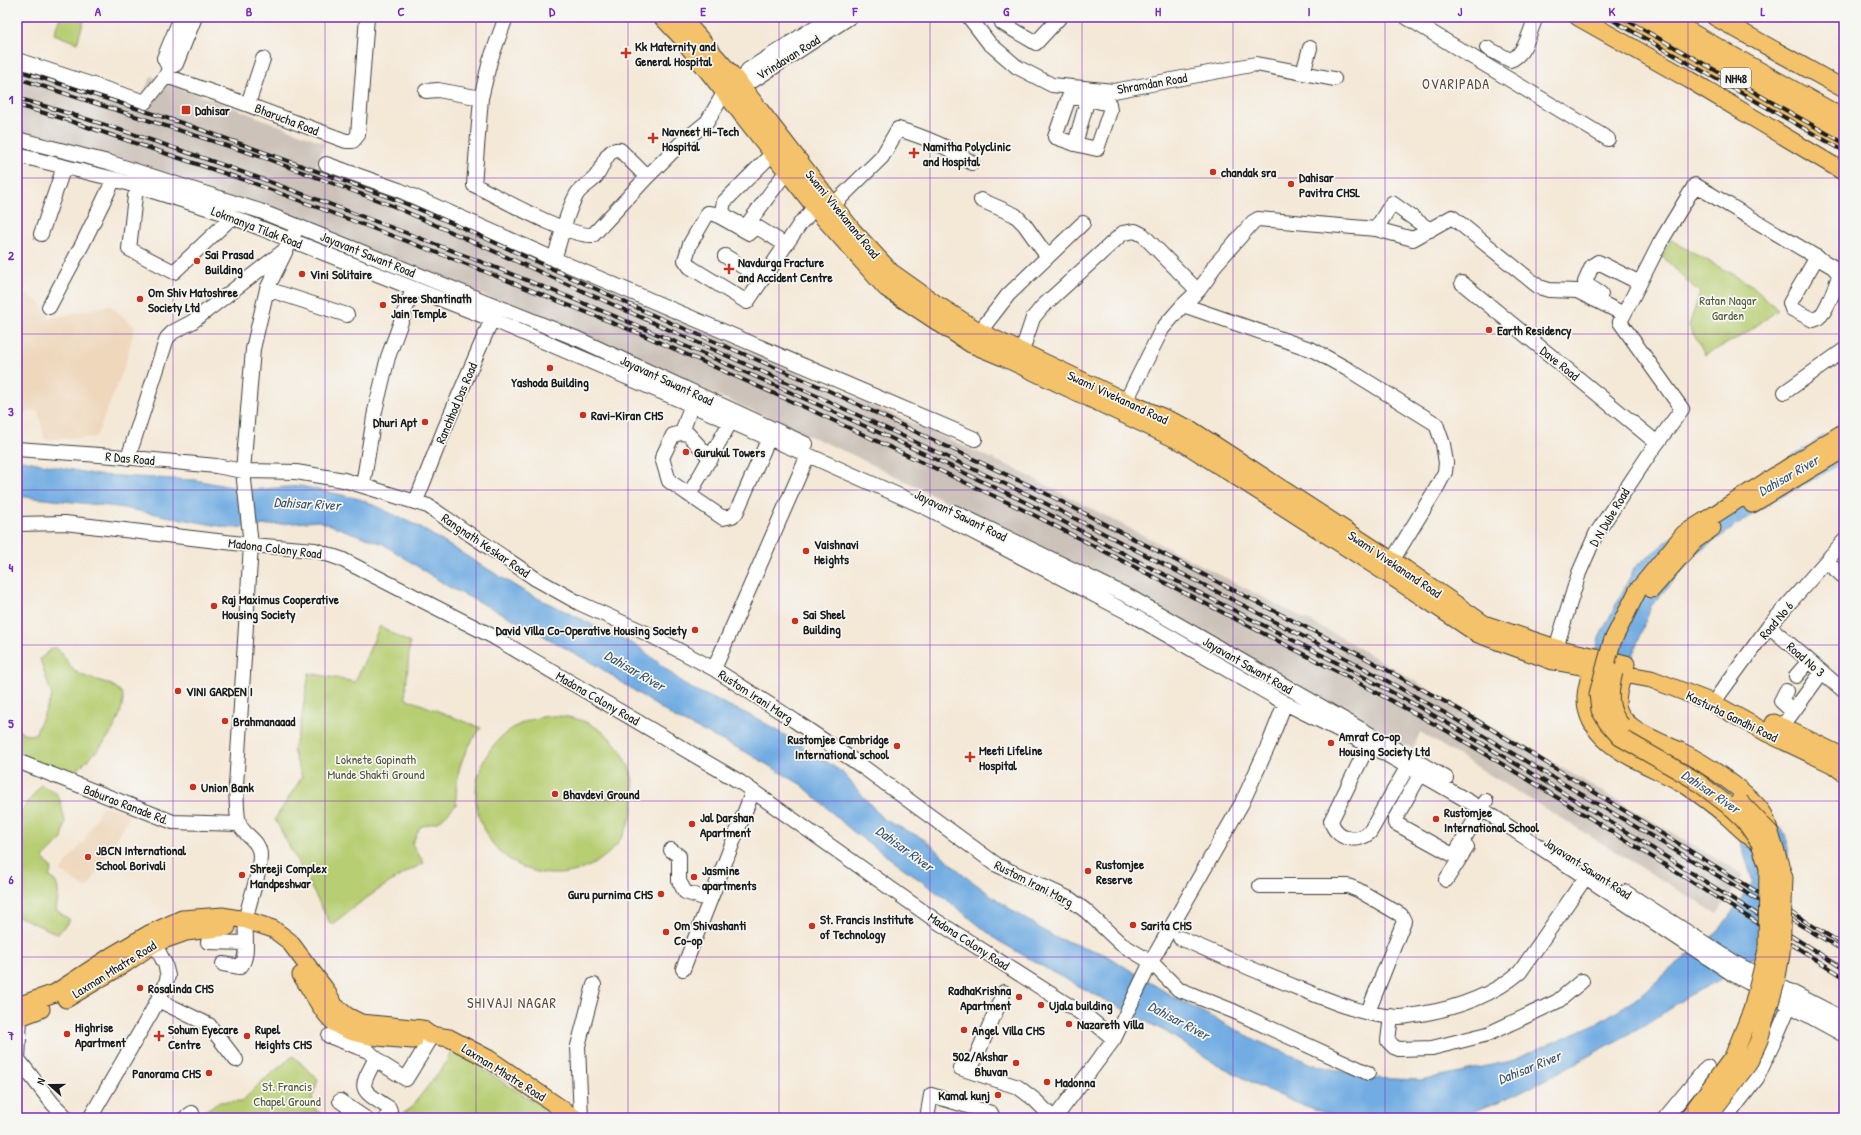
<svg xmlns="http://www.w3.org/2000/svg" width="1861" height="1135" font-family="'Patrick Hand',sans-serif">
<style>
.built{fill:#eed7bb}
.industrial{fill:#ccc2b9}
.green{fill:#b7ce72;stroke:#6a7547}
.water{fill:#71ace2;stroke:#46647f}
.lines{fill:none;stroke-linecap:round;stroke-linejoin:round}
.minor-casing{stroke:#3c3b38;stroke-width:16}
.major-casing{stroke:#3c3b38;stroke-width:19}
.highway-casing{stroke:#3c3b38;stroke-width:22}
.minor{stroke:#fff;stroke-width:14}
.major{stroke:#f3c26a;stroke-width:17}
.highway{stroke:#f3c26a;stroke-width:20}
.rail-casing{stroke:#1c1c1c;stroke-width:4}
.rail{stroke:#f6f6f2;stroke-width:2.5;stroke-dasharray:8;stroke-linecap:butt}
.major-bridge-casing{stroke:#3c3b38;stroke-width:19;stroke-linecap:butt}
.major-bridge{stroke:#f3c26a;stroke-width:17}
.grid{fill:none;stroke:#7b2cbf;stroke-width:1;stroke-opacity:0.55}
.poi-dot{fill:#c8321e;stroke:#f6f6f2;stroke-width:1.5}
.labels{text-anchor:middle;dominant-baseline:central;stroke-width:3.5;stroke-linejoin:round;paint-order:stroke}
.shield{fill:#f6f6f2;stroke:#5d5d5c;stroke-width:1}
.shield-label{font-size:12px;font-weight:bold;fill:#1c1c1c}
.poi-label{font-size:13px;font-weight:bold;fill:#1c1c1c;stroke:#f6f6f2;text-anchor:start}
.street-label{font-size:13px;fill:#1c1c1c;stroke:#f6f6f2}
.park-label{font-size:13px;fill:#525a3a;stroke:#f6f6f2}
.neighbourhood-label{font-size:14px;letter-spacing:1px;fill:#5a483c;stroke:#f6f6f2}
.water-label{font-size:14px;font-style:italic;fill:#3e566b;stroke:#f6f6f2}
.neatline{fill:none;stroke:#7b2cbf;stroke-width:1.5}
.grid-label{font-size:13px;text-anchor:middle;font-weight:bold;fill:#7b2cbf}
</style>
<rect width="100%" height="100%" fill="#f6f6f2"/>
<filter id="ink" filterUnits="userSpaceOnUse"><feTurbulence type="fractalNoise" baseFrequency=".025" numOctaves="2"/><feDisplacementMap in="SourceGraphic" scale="8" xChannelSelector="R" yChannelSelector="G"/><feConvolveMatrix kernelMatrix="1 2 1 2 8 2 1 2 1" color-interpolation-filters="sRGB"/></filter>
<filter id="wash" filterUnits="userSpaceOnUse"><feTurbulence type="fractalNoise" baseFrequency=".012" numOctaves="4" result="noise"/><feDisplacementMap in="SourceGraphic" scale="16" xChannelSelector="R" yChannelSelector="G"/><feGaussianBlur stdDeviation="0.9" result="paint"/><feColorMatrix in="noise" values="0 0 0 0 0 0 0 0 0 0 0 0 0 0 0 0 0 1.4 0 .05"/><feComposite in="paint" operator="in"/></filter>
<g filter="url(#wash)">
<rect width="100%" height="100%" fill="#f4e8d7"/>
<!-- built -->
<path class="built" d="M27,294l15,11 7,14 61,-14 25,22 -11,41 -28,69 -51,3 -7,-30 -21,4v-67l6,-18 -6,-23z
M102,806l30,7 -45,76 -27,-18 22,-28h1z"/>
<!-- industrial -->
<path class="industrial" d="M17,59l125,39 9,-22 174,67 -9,23 89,33 147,63 461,206 327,169 404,238 -27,39 -297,-182 -7,17 -256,-143 -304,-151 -260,-114 -120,-50 -456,-157z"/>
<!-- green -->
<path class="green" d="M60,17h25l-8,26 -23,-9z
M1671,240l82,46 25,24 -33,24 -40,21 -16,-29 11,-33 -38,-37z
M380,626l30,17 -5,55 76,30c-21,29 -25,43 -25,77l-16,16 -20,6 -8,17 12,19c-34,17 -64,39 -93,62l-56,-106 27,-42 -9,-26 7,-23 9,-55 46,9z
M54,647c11,5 12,18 22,25 13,9 33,7 45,20 3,4 2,9 1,14 -6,30 -30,51 -53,70l-52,-20v-26l11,5 7,-1 17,-38 -12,-37z
M476 795a79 79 0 1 1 158 0a79 79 0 1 1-158 0Z
M41,785l14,7 5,8 5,22 -3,17 -19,19 9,11 -3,7c13,8 9,21 7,34l14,10 -12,14 -41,-18v-99z
M453,1045l31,25 75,48h-166l16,-8 37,-47z
M293,1056l25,23 -7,24 7,9 14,6h-137l23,-16 24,-1 18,-18z"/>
<!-- water -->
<path class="water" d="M1844,423v38l-21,13 -58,32 -67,46 -47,54 -17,46 -14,49 22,26 110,68 35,42 1,63 -28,54 -37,24 -35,18 -44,30 -124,67 -52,21 -59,4h-70l-45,-16 -39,-18 -46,-24 -41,-27 -114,-60 -57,-33 -47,-38 -99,-72 -49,-45 -58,-34 -69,-33 -76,-51 -82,-46 -68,-34 -66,-43 -64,-23 -89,7 -112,-21 -101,-11v-37l81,16 97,5 53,10 53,-4 59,13 56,26 109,67 114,55 49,40 70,32 43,26 41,27 41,47 41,20 42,38 47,34 41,26 50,17 73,45 83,43 52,22 56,14 54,2 89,-19 88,-39 40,-25 35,-31 44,-34 35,-50 -14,-44 -153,-153 13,-47 36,-71 67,-54z"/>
</g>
<g filter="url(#ink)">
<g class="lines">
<!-- minor casing -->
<g class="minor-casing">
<path id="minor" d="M195,17l-19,47 -7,4 -3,8 69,24 111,41h7l5,-6 9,-118
M506,17l-16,44 -9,37 -7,87c25,12 94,52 119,50l54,-58 33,-33 27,-22 17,-29 20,-14 10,1 96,-63
M969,17l20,26 28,24 35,18 62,6 142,-27 78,15
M1406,17l202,122
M1002,23l34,20 24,-26
M1487,48l23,12c15,-4 20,-30 26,-43
M17,60l128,42 21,-26
M169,68l-5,-10 17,-41
M1303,73l7,-25
M744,79l4,-9 83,-53
M426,91l12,-1 43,8
M1069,97l20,2 20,5 1,7 -13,38 -22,-5 -20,-7z
M248,104l15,-45
M17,139l91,23 152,49 318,128 228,105
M1075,144l15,-53
M772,154l-48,48 -2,9c4,7 17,14 25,14l39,-53
M17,155l97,24 103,32 274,108 317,136 119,53 200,104 158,91 90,45 107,61 249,164 113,62
M326,164l73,26 155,69 421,180
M135,196l-6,53 45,23 58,-55
M981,200l34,15 9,9 23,32
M825,213l57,-56 16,-28c27,8 51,18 74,34
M1376,229l37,10 39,-22 87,70 10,3 28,1 47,23
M41,234l23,-67
M786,245l-29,-18h-2l-6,6 -34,-19 -7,-1 -18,31 -5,16 5,7 57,35 55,-81 3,-2 9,-12
M725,256l38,23
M1817,257l-27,46 2,6 21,11c13,-1 22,-35 27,-46
M554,259c7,-20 12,-47 23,-65 5,-8 15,-11 20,-19 7,-9 9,-27 23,-25l27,27
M1462,283l195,160
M267,289l80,26
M1601,294l-14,-9 -2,-3 7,-16 6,-4 42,21
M1183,305l15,-14 9,-12 8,-14 38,-43 5,-3 118,10 16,-26 38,27
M49,307l34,-64 31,-64
M974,339l34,-44 75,-72
M1022,351l11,-33 9,-11 81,-74 12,-2 8,4 55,56
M1785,392l59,-42
M1121,411l41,-82 21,-24 130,45 36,20 87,54 7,20 3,19 -1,9 -9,17 -49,80
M682,433l12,-36
M17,449l96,7 103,10 27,5 53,1 48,8 84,26 108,73 43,24 71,32 64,34 81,52 68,46 134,98 73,34 16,12 35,33 30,18 27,27 55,22 135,62
M128,458l39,-120 6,-6 19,-10 93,-72
M711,459l-23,-25 -6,-1 -9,2 -11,23 7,23 54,37 9,-2 4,-3 36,-82
M363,485l12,-74 13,-54 25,-68
M689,495l46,-81
M416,501l28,-71 51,-118
M954,512l176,85 316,181
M17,524l48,-1 186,22 64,5 26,9 151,77 248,146 198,140 152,97 24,20
M1827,562l17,15
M1769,626l75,65
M1553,658l26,-85 17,-39 56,-84 30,-41 -62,-87 40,-79 35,-58 138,82 11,12
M714,669l94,-214
M1796,676l13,-15
M1786,691l-5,10 11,10
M1713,703l56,-77 75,-85
M1782,727l40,-55
M1372,737l-41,84c5,18 26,23 39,11l42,-73
M17,761l156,61 66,2
M1425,766l-30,53v4l56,31h4l31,-53
M671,850l8,6v25l6,11 25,8
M1446,880l21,-33
M1260,886h88l10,4 43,25 3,6 -36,91
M1625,892l112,72 107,55
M1180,938c39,17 78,34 118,50 32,12 67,29 102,29 7,0 14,-2 21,-3 36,-6 71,-18 99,-42l65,-94
M208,942l38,1
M223,964l17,3c10,-10 4,-35 6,-48 3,-21 14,-41 14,-63 0,-17 -17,-20 -21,-33 -3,-11 -2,-25 -3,-37l15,-241 -8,-74 10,-122 14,-60 28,-57
M683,969l70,-178
M158,1000l51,25 27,35
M17,1008l3,9 -2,42
M1391,1016l-3,25 6,6 5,2 33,-1 56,-14 70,-33 24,-20
M329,1036l39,15 14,13 24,15 27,-44
M17,1058l36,46 14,14
M376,1058c-17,32 -18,30 13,50l1,3 -4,7
M960,1068l58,19 17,13 18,18
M970,1071l34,-79
M340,1101l25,17
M90,1118l61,-105 14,-27 3,-10 -3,-12 -15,-29
M185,1118l7,-5
M581,1118l-3,-72 16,-61
M927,1118l4,-23 60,18 2,5
M1055,1118l59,-79 37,-77 91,-159 27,-59 16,-41
M1665,1118l42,-51
M1726,1118l31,-40 19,-41 17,-40"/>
</g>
<!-- major casing -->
<g class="major-casing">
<path id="major" d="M662,17l19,20 141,179 64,72 85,56 34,14 179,85 201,129 93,62 75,27 98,18 62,24 54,30 65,31 12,9
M681,17l58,66 114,148 38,41 45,32 44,28 145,69 65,28 215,140 79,55 72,24 66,15
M1578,17l112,63 154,92
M1715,17l129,72
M1752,504l92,-55
M1652,589l43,-49 17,-12
M1612,642l26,-52 46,-56 160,-102
M1595,658c-3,12 -8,25 -9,38 -2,51 63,67 98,88 15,10 30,21 44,33 10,9 18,18 30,25
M1626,664c-3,13 -12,32 -8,45 6,21 43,33 62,42 23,11 71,42 84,64 3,6 4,12 6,18
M1774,723l70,34
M301,975c10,14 21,38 34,48 18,15 56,15 79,17
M66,999l60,-36 29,-20 31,-11 41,-5
M17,1006l38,-13 58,-38 36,-21 33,-15 41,-3 23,4 27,9 16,12 36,48 10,17 12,10 14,7 61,6 8,6 19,3 40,21 86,59
M17,1018l24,-9"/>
</g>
<!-- highway casing -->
<g class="highway-casing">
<path id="highway" d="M1627,17l217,123
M1661,17l183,103"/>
</g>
<!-- minor -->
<use href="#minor" class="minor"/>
<!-- major -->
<use href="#major" class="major"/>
<!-- highway -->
<use href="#highway" class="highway"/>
<!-- rail casing -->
<g class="rail-casing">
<path id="rail" d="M1607,17l237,134
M1621,17l223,126
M17,70l168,54 212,76 66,28 192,88 168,72 216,102 317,163 104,57 384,235
M17,78l245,79 131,49 426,191 216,101 316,163 94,52 399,238
M17,98c111,32 220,71 328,112 233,86 461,185 684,294 46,23 90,48 136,71 96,50 195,97 289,152 132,77 260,161 390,242
M17,105l44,13 192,65 198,75 192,77 170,76 215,101 316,163 103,56 90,54 307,192"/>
</g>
<!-- rail -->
<use href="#rail" class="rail"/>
<!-- major-bridge casing -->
<g class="major-bridge-casing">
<path id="major-bridge" d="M1612,642l-14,52 2,16 7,12 13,15 75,43 34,26 15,14 16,23 8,25 -1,82 -15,60 -19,47 -45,61
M1614,672c-5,19 -7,39 8,54
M1707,1118l41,-54 11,-24 17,-58 5,-28 3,-76 -14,-45 -30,-31"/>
</g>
<!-- major-bridge -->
<use href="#major-bridge" class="major-bridge"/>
</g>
</g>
<!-- grid -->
<path class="grid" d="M173,17v1101M325,17v1101M476,17v1101M628,17v1101M779,17v1101M930,17v1101M1082,17v1101M1233,17v1101M1385,17v1101M1536,17v1101M1688,17v1101M17,178h1827M17,334h1827M17,490h1827M17,645h1827M17,801h1827M17,957h1827"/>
<!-- markers -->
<g class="poi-dot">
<path d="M624 47h4v4h4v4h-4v4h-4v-4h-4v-4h4z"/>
<rect x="181" y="105" width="10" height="10" rx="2"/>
<path d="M651 132h4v4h4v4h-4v4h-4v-4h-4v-4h4z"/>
<path d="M912 147h4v4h4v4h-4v4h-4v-4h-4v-4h4z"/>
<circle cx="1213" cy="172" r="4"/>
<circle cx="1291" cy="184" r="4"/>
<circle cx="197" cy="261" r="4"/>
<path d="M727 263h4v4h4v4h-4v4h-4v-4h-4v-4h4z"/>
<circle cx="302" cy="274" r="4"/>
<circle cx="140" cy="299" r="4"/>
<circle cx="383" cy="305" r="4"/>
<circle cx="1489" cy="330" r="4"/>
<circle cx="550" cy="368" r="4"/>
<circle cx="583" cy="415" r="4"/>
<circle cx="425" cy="422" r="4"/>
<circle cx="686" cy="452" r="4"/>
<circle cx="806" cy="551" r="4"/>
<circle cx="214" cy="606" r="4"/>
<circle cx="795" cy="621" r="4"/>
<circle cx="695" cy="630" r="4"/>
<circle cx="178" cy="691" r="4"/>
<circle cx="225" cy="721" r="4"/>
<circle cx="1331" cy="743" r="4"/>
<circle cx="897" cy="746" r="4"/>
<path d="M968 751h4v4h4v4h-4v4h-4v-4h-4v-4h4z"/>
<circle cx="193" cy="787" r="4"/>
<circle cx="555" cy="794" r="4"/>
<circle cx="1436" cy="819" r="4"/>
<circle cx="692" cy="824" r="4"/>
<circle cx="88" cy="857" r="4"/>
<circle cx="1088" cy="871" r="4"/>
<circle cx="242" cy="875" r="4"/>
<circle cx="694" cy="877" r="4"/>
<circle cx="661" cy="894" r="4"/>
<circle cx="1133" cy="925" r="4"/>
<circle cx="812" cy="926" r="4"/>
<circle cx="666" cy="932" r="4"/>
<circle cx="140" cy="988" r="4"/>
<circle cx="1019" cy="997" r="4"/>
<circle cx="1041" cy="1005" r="4"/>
<circle cx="1069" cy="1024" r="4"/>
<circle cx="964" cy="1030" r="4"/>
<circle cx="67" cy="1034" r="4"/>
<path d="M157 1030h4v4h4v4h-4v4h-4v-4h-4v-4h4z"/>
<circle cx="247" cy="1036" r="4"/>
<circle cx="1016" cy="1063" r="4"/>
<circle cx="209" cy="1073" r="4"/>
<circle cx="1047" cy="1082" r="4"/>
<circle cx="998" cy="1095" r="4"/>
</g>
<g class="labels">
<!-- shield labels -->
<rect class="shield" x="1721" y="68" width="30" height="20" rx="3"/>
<g class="shield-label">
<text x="1736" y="78">NH48</text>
</g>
<!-- poi labels -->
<g class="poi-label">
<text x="635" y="46">Kk Maternity and<tspan x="635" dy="15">General Hospital</tspan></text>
<text x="195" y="110">Dahisar</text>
<text x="662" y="131">Navneet Hi-Tech<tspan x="662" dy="15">Hospital</tspan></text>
<text x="923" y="146">Namitha Polyclinic<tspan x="923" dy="15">and Hospital</tspan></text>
<text x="1221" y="172">chandak sra</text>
<text x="1299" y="177">Dahisar<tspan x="1299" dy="15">Pavitra CHSL</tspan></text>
<text x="205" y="254">Sai Prasad<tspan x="205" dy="15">Building</tspan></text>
<text x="738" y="262">Navdurga Fracture<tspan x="738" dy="15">and Accident Centre</tspan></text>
<text x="310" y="274">Vini Solitaire</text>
<text x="148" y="292">Om Shiv Matoshree<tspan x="148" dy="15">Society Ltd</tspan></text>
<text x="391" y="298">Shree Shantinath<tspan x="391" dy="15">Jain Temple</tspan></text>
<text x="1497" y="330">Earth Residency</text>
<text x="550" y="382" text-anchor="middle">Yashoda Building</text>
<text x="591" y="415">Ravi-Kiran CHS</text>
<text x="417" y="422" text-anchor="end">Dhuri Apt</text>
<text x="694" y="452">Gurukul Towers</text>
<text x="814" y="544">Vaishnavi<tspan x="814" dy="15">Heights</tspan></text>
<text x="222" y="599">Raj Maximus Cooperative<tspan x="222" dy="15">Housing Society</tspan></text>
<text x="803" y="614">Sai Sheel<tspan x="803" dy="15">Building</tspan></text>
<text x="687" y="630" text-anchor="end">David Villa Co-Operative Housing Society</text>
<text x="186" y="691">VINI GARDEN I</text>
<text x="233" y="721">Brahmanaaad</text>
<text x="1339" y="736">Amrat Co-op<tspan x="1339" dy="15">Housing Society Ltd</tspan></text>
<text x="889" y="739" text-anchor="end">Rustomjee Cambridge<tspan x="889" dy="15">International school</tspan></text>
<text x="979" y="750">Meeti Lifeline<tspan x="979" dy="15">Hospital</tspan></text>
<text x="201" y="787">Union Bank</text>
<text x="563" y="794">Bhavdevi Ground</text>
<text x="1444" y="812">Rustomjee<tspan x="1444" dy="15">International School</tspan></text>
<text x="700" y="817">Jal Darshan<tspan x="700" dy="15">Apartment</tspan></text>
<text x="96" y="850">JBCN International<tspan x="96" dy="15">School Borivali</tspan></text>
<text x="1096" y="864">Rustomjee<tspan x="1096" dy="15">Reserve</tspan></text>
<text x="250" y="868">Shreeji Complex<tspan x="250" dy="15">Mandpeshwar</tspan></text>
<text x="702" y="870">Jasmine<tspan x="702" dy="15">apartments</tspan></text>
<text x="653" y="894" text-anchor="end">Guru purnima CHS</text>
<text x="820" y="919">St. Francis Institute<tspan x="820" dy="15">of Technology</tspan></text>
<text x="674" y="925">Om Shivashanti<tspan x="674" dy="15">Co-op</tspan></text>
<text x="1141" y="925">Sarita CHS</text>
<text x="148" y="988">Rosalinda CHS</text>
<text x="1011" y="990" text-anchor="end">RadhaKrishna<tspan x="1011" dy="15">Apartment</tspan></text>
<text x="1049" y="1005">Ujala building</text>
<text x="1077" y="1024">Nazareth Villa</text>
<text x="75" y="1027">Highrise<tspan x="75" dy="15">Apartment</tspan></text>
<text x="168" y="1029">Sohum Eyecare<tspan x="168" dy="15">Centre</tspan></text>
<text x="255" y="1029">Rupel<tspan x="255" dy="15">Heights CHS</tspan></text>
<text x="972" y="1030">Angel Villa CHS</text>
<text x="1008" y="1056" text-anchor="end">502/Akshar<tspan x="1008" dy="15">Bhuvan</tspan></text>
<text x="201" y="1073" text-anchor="end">Panorama CHS</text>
<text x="1055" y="1082">Madonna</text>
<text x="990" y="1095" text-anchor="end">Kamal kunj</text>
</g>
<!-- street labels -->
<g class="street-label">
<text transform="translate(788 57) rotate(-32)">Vrindavan Road</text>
<text transform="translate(1152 83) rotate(-10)">Shramdan Road</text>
<text transform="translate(287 119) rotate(21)">Bharucha Road</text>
<text transform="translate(843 214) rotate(51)">Swami Vivekanand Road</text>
<text transform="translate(257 227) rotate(21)">Lokmanya Tilak Road</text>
<text transform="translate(368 254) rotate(22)">Jayavant Sawant Road</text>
<text transform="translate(1560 363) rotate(39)">Dave Road</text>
<text transform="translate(667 380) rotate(25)">Jayavant Sawant Road</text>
<text transform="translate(1118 397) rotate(25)">Swami Vivekanand Road</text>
<text transform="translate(456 403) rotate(-67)">Ranchhod Das Road</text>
<text transform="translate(130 458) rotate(5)">R Das Road</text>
<text transform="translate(961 515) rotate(26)">Jayavant Sawant Road</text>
<text transform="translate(1609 517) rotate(-59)">D N Dube Road</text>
<text transform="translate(486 545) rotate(34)">Rangnath Keskar Road</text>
<text transform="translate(275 548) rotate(7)">Madona Colony Road</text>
<text transform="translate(1395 564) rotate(34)">Swami Vivekanand Road</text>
<text transform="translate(1776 620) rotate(-50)">Road No 6</text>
<text transform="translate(1806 659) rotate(41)">Road No 3</text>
<text transform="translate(1248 665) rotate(30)">Jayavant Sawant Road</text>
<text transform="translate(756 696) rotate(33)">Rustom Irani Marg</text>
<text transform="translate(598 698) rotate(30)">Madona Colony Road</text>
<text transform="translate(1732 716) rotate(26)">Kasturba Gandhi Road</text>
<text transform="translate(126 804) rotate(21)">Baburao Ranade Rd.</text>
<text transform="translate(1588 868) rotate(33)">Jayavant Sawant Road</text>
<text transform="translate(1034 883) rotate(27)">Rustom Irani Marg</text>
<text transform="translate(969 941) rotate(33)">Madona Colony Road</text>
<text transform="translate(114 969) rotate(-32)">Laxman Mhatre Road</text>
<text transform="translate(504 1072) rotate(32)">Laxman Mhatre Road</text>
</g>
<!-- park labels -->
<g class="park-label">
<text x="1728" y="300">Ratan Nagar<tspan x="1728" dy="15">Garden</tspan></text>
<text x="376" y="759">Loknete Gopinath<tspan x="376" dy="15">Munde Shakti Ground</tspan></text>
<text x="287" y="1086">St. Francis<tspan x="287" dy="15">Chapel Ground</tspan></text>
</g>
<!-- neighbourhood labels -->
<g class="neighbourhood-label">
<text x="1456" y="83">OVARIPADA</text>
<text x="512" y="1002">SHIVAJI NAGAR</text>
</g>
<!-- water labels -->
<g class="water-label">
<text transform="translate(1788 475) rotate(-30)">Dahisar River</text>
<text transform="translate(307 503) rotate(3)">Dahisar River</text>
<text transform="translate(635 670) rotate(30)">Dahisar River</text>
<text transform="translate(1711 791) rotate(34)">Dahisar River</text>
<text transform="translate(905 848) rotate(36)">Dahisar River</text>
<text transform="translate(1179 1020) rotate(28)">Dahisar River</text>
<text transform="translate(1529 1067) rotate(-22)">Dahisar River</text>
</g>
</g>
<!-- margin -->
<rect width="1861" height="1135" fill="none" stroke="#f6f6f2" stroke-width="44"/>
<!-- north arrow -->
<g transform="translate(50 1085) rotate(291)" stroke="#f6f6f2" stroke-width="3" paint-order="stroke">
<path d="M0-3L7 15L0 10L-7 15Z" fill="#1c1c1c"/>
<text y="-6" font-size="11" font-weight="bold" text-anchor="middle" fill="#1c1c1c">N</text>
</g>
<rect x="22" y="22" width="1817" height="1091" class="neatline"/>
<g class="grid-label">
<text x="98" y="16">A</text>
<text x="249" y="16">B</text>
<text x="401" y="16">C</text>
<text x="552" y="16">D</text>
<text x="703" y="16">E</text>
<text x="855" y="16">F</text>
<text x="1006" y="16">G</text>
<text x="1158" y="16">H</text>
<text x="1309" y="16">I</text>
<text x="1460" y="16">J</text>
<text x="1612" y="16">K</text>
<text x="1763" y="16">L</text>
<text x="11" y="104">1</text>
<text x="11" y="260">2</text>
<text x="11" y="416">3</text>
<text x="11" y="572">4</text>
<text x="11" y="728">5</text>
<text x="11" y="884">6</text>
<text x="11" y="1040">7</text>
</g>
</svg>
